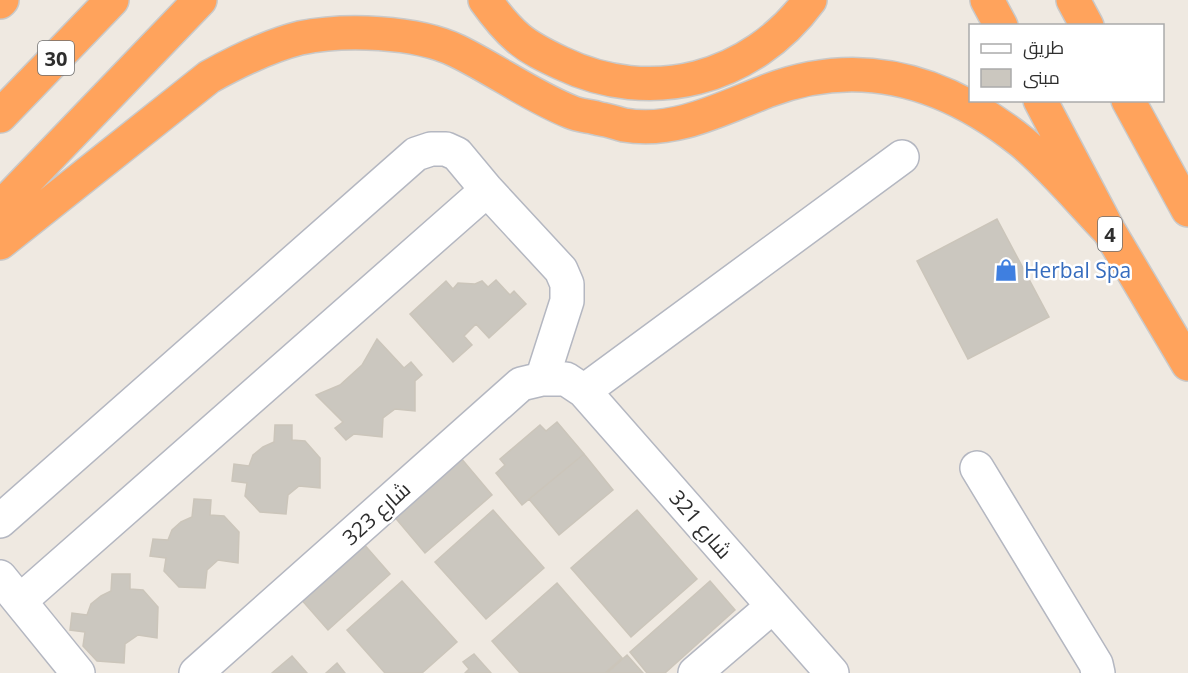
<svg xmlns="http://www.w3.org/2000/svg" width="1188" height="673" font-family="'Open Sans',Cairo,sans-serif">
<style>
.building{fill:#cbc7bf;stroke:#cbc5ba;stroke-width:1.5}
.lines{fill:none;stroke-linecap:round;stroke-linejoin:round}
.minor-casing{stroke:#b4b7c1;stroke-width:36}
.highway-casing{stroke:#c9c9c9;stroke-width:36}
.minor{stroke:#fff;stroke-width:33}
.highway{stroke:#ffa35c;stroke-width:33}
.labels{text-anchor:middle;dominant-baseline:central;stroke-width:5;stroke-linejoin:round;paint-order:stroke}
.shield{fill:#fff;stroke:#6d6d6d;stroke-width:1.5}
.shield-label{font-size:20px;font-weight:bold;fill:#2e2e2e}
.shop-label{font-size:21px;fill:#366cbe;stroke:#fff;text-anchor:start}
.street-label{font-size:21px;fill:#2e2e2e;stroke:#fff}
</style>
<rect width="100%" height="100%" fill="#efe9e1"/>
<!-- building -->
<path class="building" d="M997,219l52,98 -81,42 -51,-98z
M496,280l14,15 4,-4 12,13 -37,34 -13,-14 -12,12 8,9 -19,17 -43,-48 36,-33 7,8 5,-6 17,1 7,-3 6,6z
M377,339l27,29 7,-6 11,13 -7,6v30l-20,-2 -12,9 -1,19 -28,-3 -8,6 -11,-12 8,-6 -27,-27 24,-10 22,-20z
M557,422l27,32 -62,51 -26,-32 9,-8 -5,-6 40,-34 6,6z
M275,425h17v15l13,1 15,17v30l-21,-2 -11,9 -2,19 -26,-2 -15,-16 2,-13 -15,-2 2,-17 15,2 4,-11 10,-8 11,-5z
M584,454l29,36 -54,45 -30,-36z
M460,457l32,38 -67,58 -32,-38z
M194,499l17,1 -1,15 14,1 15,16 -1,31 -20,-3 -11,10 -2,18 -26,-1 -15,-16 2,-13 -16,-2 3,-17 15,1 4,-10 9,-8 11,-5z
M493,510l51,58 -58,51 -51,-57z
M637,510l60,69 -66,58 -60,-69z
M362,542l28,32 -62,56 -28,-32z
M112,574h18v15l13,1 15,17 -1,31 -19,-3 -13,9 -1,19 -27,-2 -14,-15 2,-14 -15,-2 2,-17 15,2 4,-11 10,-8 10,-5z
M402,581l55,61 -35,31h-37l-38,-43z
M710,581l25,29 -70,63h-18l-17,-21z
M557,583l65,75 -17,15h-85l-28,-32z
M474,654l17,19h-26l4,-4 -6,-7z
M627,655l16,18h-36z
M292,656l15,17h-35z
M337,663l8,10h-19z"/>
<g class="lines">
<!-- minor casing -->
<g class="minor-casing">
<path id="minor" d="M584,391l318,-234
M977,468l119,196 2,9
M0,521l416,-367 15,-5h15l11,5 30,36 74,80 6,14v17l-25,78
M0,577l78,96
M20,601l467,-411
M196,673l325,-289 21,-5h24l18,12 248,282
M695,673l78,-67"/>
</g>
<!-- highway casing -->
<g class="highway-casing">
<path id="highway" d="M485,0c10,14 20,27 33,38 13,11 28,18 43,25 90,43 190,17 249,-63
M987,0l14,26
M1073,0l14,26
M0,2l2,-2
M1040,100l69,131 79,133
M1128,100l60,110
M0,116l112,-116
M0,208l200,-208
M0,243l209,-166c29,-16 59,-31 91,-39 44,-9 116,-7 157,13 39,19 74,45 114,61 9,4 19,4 29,7 8,1 16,4 24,6 50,9 97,-16 143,-34 94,-36 179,-10 255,51 30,25 59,60 87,89"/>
</g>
<!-- minor -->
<use href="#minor" class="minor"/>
<!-- highway -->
<use href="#highway" class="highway"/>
</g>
<!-- icons -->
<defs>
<g id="shop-bare" transform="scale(1.8)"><path d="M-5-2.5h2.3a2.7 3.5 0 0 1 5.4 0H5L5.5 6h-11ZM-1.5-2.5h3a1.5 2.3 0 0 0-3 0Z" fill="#3f7fe0" stroke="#fff" stroke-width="2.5" paint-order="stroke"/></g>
</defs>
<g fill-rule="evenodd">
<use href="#shop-bare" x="1006" y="270"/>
</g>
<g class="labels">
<!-- shield labels -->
<g class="shield">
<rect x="38" y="41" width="36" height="34" rx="4.5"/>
<rect x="1098" y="217" width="24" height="34" rx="4.5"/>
</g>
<g class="shield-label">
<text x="56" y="58">30</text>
<text x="1110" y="234">4</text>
</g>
<!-- shop labels -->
<g class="shop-label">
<text x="1024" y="270">Herbal Spa</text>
</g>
<!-- street labels -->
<g class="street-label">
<text transform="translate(376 513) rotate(-42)">شارع 323</text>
<text transform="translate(701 524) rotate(49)">شارع 321</text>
</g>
</g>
<!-- legend -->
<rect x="969" y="24" width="195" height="78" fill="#ffffff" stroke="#ababab" stroke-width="1.5"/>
<rect x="981" y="44" width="30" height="9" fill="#ffffff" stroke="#ababab" stroke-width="1.5"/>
<text x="1023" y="54" font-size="18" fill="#2e2e2e">طريق</text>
<rect x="981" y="69" width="30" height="18" fill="#cbc7bf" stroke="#ababab" stroke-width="1.5"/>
<text x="1023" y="84" font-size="18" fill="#2e2e2e">مبنى</text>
</svg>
